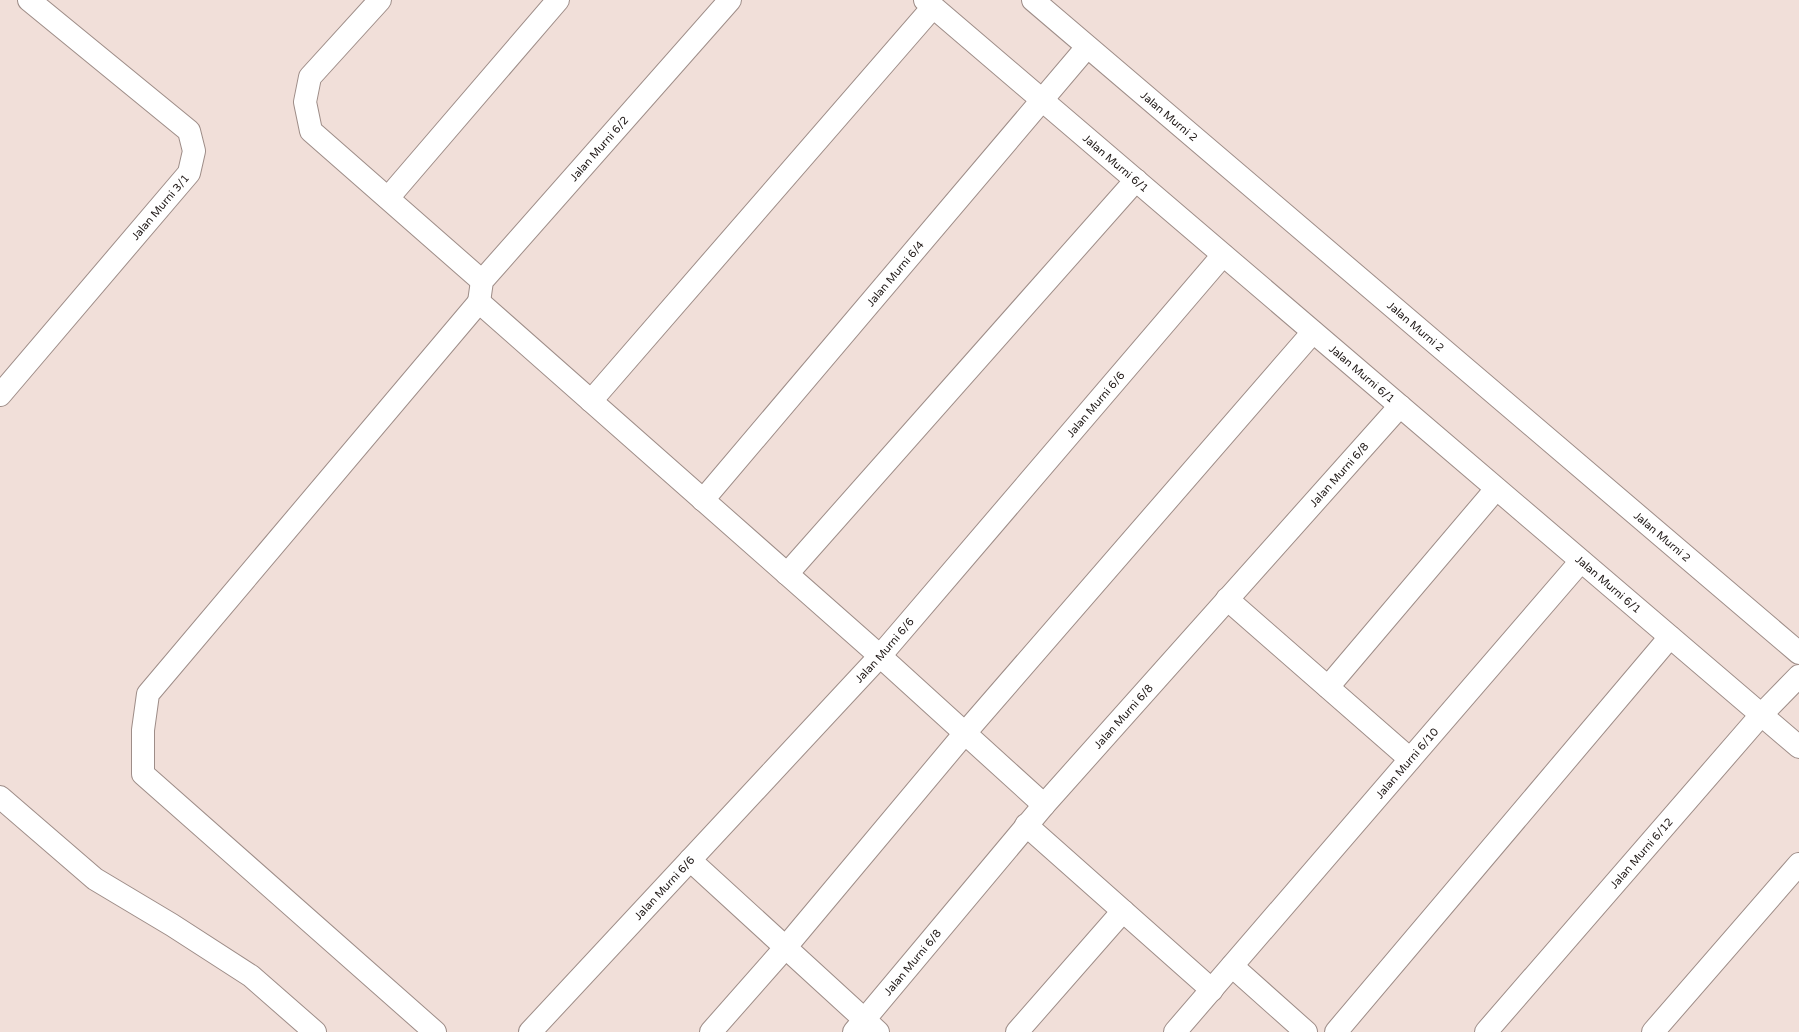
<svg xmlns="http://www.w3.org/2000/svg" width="1799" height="1032" font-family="'Varela Round',sans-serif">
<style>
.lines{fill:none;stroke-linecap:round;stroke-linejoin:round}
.minor-casing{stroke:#9e8d88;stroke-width:24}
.minor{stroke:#fff;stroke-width:22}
.labels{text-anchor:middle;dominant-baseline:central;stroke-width:4;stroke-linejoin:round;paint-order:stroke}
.street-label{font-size:11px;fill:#1d1614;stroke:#f1dfd9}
</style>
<rect width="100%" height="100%" fill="#f1dfd9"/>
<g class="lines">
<!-- minor casing -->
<g class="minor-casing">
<g id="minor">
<path d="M380,0l-70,77 -5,25 6,29 171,150"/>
<path id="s1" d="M925,0l874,747"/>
<path id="s2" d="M1033,0l766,653"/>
<path d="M388,198l170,-198"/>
<path d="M479,302l401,354 164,149"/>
<path id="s3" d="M479,302l3,-21 248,-281"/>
<path id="s4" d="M0,395l189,-222 5,-22 -5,-20 -160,-131"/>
<path d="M591,401l342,-394"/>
<path id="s5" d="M703,500l384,-453"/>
<path d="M787,574l349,-394"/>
<path d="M1227,599l183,160"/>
<path d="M1328,687l168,-198"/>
<path d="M0,797l95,82 77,46 79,51 64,56"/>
<path d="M1026,825l186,165"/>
<path d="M690,860l188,172"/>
<path d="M1232,966l74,66"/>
<path d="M435,1032l-292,-258v-44l5,-36 331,-392"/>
<path id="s6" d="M530,1032l350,-376 343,-401"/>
<path d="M711,1032l74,-84 180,-215 348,-401"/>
<path id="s7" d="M854,1032l190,-227 356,-399"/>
<path d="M1017,1032l106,-121"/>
<path id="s8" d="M1175,1032l406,-471"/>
<path d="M1336,1032l334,-395"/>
<path id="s9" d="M1486,1032l275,-317 38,-39"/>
<path d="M1653,1032l146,-168"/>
</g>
</g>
<!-- minor -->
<use href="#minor" class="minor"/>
</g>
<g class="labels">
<!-- street labels -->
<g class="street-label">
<text stroke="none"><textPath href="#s2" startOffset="179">Jalan Murni 2</textPath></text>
<text stroke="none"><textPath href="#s3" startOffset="198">Jalan Murni 6/2</textPath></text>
<text stroke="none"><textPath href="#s1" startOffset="251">Jalan Murni 6/1</textPath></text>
<text stroke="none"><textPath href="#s4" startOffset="247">Jalan Murni 3/1</textPath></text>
<text stroke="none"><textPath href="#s5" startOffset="297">Jalan Murni 6/4</textPath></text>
<text stroke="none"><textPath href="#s2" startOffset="503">Jalan Murni 2</textPath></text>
<text stroke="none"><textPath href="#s1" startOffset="575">Jalan Murni 6/1</textPath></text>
<text stroke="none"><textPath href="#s6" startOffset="845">Jalan Murni 6/6</textPath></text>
<text stroke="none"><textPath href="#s7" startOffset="739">Jalan Murni 6/8</textPath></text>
<text stroke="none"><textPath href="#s2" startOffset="827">Jalan Murni 2</textPath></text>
<text stroke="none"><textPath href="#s1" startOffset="899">Jalan Murni 6/1</textPath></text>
<text stroke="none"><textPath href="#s6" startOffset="521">Jalan Murni 6/6</textPath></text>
<text stroke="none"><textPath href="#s7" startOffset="415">Jalan Murni 6/8</textPath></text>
<text stroke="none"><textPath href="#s8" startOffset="355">Jalan Murni 6/10</textPath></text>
<text stroke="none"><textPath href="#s9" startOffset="237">Jalan Murni 6/12</textPath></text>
<text stroke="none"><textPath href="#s6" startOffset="197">Jalan Murni 6/6</textPath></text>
<text stroke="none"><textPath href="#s7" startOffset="91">Jalan Murni 6/8</textPath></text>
</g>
</g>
</svg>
